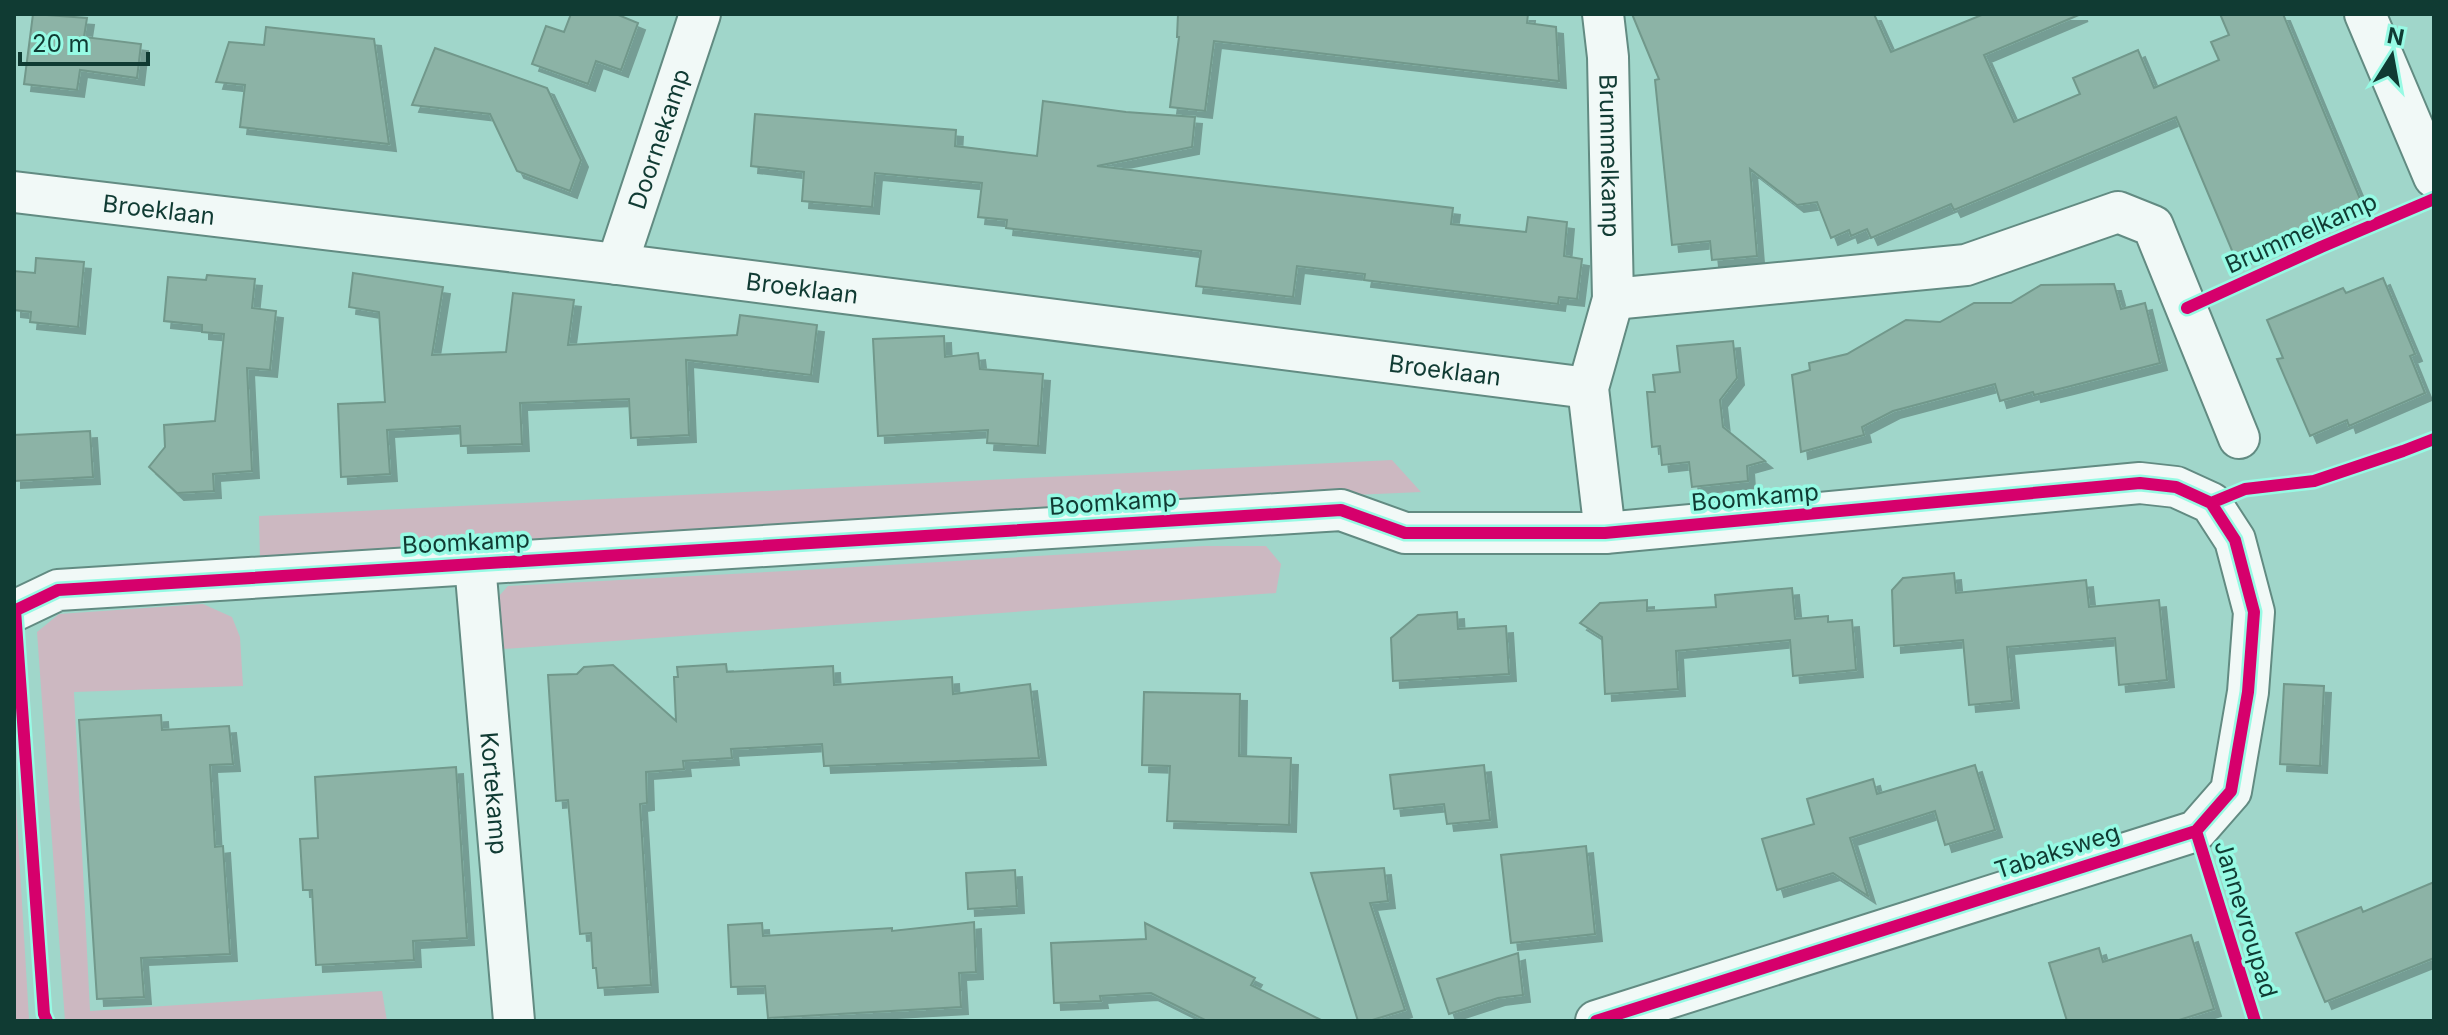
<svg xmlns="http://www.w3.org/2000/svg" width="2448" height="1035" font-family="Inter,sans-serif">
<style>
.green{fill:#ccb8c1}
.building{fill:#8cb3a6;stroke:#71988b;stroke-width:2;filter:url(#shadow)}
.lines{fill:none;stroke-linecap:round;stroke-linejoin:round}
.street-casing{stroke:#628b82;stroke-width:44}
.street{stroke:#f1f9f7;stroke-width:40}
.cycleway-casing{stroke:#97fae4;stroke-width:17}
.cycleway{stroke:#d6006c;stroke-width:12}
.labels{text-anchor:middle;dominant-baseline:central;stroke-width:7;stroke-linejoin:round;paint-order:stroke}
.street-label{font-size:24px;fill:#103b33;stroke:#97fae4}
</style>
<defs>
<filter id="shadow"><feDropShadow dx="7" dy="7" stdDeviation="0" flood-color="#0004"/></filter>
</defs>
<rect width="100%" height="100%" fill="#a0d6ca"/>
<!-- green -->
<path class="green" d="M1392,460l29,32 -203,9 -958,61 -1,-46z
M1204,546h62l15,18 -5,29 -773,56 -4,-53 9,-10 297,-16z
M203,604l29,13 8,20 3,49 -169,6 16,319 292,-20 5,30h-322l-28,-389 22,-18z
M14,770l15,249 -1,2h-14z"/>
<!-- building -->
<path class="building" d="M33,14l54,4 -3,19 57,7 -4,34 -57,-8 -3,20 -53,-6z
M571,14h45l22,9 -17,47 -25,-9 -8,23 -56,-20 14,-38 18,6z
M1178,14h350l-1,9 29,4 3,54 -345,-40 -9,70 -35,-4 9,-70h-2z
M1632,14h242l17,38 93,-38h97l-97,41 30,67 66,-28 -7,-16 65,-28 16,38 65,-28 -8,-18 18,-7 -9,-21h63l80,192 -127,54 -60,-143 -222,93 -3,-6 -80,34 -4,-9 -16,7 -2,-6 -18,8 -14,-36 -20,3 -47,-36 7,87 -45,4 -2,-19 -38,4 -17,-165 4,-1z
M266,27l108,12 15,105 -149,-17 5,-42 -29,-3 13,-40 35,3z
M435,48l112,40 34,72 -11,31 -53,-20 -27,-57 -78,-9z
M1043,101l83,11 69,5 -3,30 -95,19 356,42 -2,16 75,8 2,-15 39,5 -3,34 18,3 -5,40 -18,-2 -1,7 -194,-24 1,-6 -68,-8 -4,31 -97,-11 5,-35 -195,-23 1,-8 -29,-3 4,-34 -107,-10 -3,34 -70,-6 2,-29 -53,-6 4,-52 201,16 -1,16 82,10z
M36,258l48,4 -6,65 -48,-5 1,-10 -17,-2v-39l21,2z
M353,273l90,14 -11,68 74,-3 7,-59 61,7 -6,45 169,-10 3,-20 77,10 -6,50 -125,-15 3,75 -58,3 -2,-39 -109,4 2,41 -61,2 -1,-20 -73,4 3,44 -49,3 -3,-73 47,-2 -6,-90 -30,-5z
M207,275l48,4 -3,29 24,3 -6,59 -23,-2 5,103 -39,3 1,17 -37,2 -28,-26 16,-20 -1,-22 51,-4 9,-87 -22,-2v-7l-38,-4 4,-44 38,3z
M2383,278l32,76 -5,2 15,37 -76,33 -2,-6 -37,16 -33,-77 6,-1 -16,-38 76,-32 3,5z
M2114,284l7,25 24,-6 15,60 -93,24 -33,8 -1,-3 -33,9 -5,-17 -102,27 -31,16 2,8 -63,17 -9,-77 18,-5 -1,-7 38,-9 59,-34 34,2 34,-19h37l30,-18z
M944,336l1,21 33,-4 2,16 63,5 -5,72 -51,-3 1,-13 -110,6 -5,-97z
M1733,341l4,37 -17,22 3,27 42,34 -18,5 1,15 -56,6 -3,-25 -27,3 -2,-19 -8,1 -5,-55h8l-2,-17 27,-3 -3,-26z
M90,431l3,46 -79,4v-46z
M1954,573l2,20 130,-13 3,27 70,-7 8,80 -48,5 -4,-47 -108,9 5,54 -43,4 -6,-65 -69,6 -2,-56 11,-12z
M1792,588l3,31 33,-3v6l24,-2 4,50 -63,6 -3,-36 -114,11 2,38 -73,5 -3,-57 -22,-14 20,-20 47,-3v11l69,-4 -1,-12z
M1457,612l1,17 48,-3 3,48 -116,7 -2,-43 27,-23z
M726,664l1,8 106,-6 1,19 118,-8 1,17 77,-10 9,74 -215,8 -2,-22 -91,5 1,9 -49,3 1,8 -38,3 1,31 -7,1 11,181 -53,3 -2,-20h-3l-2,-35 -11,1 -12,-134 -12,1 -8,-126 29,-1 7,-7 29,-2 63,56 -2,-44h4l-1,-10z
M2284,684l40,2 -4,80 -40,-2z
M1144,692l96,2 -1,62 52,2 -2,67 -122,-4 3,-55 -28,-1z
M161,715l1,15 67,-4 4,38 -23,1 5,82 8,-1 7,108 -89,4 3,39 -47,2 -18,-279z
M1484,765l6,55 -43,4 -3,-20 -50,5 -4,-34z
M1975,765l20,65 -50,15 -10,-34 -85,27 18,58 -35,-23 -56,17 -15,-51 52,-15 -7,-25 66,-20 4,15z
M456,767l11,171 -54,3 1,19 -98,5 -4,-75h-9l-3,-51 18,-1 -3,-61z
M1586,846l9,88 -84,9 -10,-88z
M1384,868l4,33 -18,2 35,107 -36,11h-11l-47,-148z
M1015,870l2,36 -49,3 -2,-36z
M2434,882v76l-109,44 -29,-69 65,-26 2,5z
M974,922l2,50 -17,1 2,34 -193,11 -3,-32 -34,1 -3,-62 34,-2 1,13 129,-8v3z
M1145,923l110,55 -4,7 72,36h-116l-56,-28 -51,3 1,5 -47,2 -3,-60 95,-4z
M2191,935l23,74 -38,12h-109l-18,-58 50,-15 4,14z
M1518,953l5,42 -25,3 -49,16 -12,-35z"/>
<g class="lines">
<!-- street casing -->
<g class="street-casing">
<g id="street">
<path id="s1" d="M1603,14l5,43 5,242 -25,89 17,145"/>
<path d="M2365,14l69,163"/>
<path id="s2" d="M14,192l603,72 971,124"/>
<path id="s3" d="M617,264l83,-250"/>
<path d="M1613,299l353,-34 152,-53 35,14 86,212"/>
<path id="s4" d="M475,564l39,457"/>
<path d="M14,611l44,-21 1283,-80 64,23h200l535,-50 36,4 35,16 24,37 19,72 -6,80 -17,99 -35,40 -600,190"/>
</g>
</g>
<!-- street -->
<use href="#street" class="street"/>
<!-- cycleway casing -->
<g class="cycleway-casing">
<path id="cycleway" d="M2187,308l134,-61 113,-48
M2211,503l34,-14 69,-8 89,-30 31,-12
M15,610l29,404 3,7
M14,611l44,-21 1283,-80 64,23h200l535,-50 36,4 35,16
M2196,831l59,190
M1596,1021l600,-190 35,-40 17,-99 6,-80 -19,-72 -24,-37"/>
</g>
<!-- cycleway -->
<use href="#cycleway" class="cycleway"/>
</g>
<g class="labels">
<!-- street labels -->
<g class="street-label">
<text stroke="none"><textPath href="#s3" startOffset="132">Doornekamp</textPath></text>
<text stroke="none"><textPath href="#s1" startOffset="142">Brummelkamp</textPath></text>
<text stroke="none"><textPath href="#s2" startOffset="146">Broeklaan</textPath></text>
<text transform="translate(2301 233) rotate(-24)">Brummelkamp</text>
<text stroke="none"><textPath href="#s2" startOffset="794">Broeklaan</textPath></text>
<text stroke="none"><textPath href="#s2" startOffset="1442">Broeklaan</textPath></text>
<text transform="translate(1755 497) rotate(-5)">Boomkamp</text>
<text transform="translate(1113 502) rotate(-4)">Boomkamp</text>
<text transform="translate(466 542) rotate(-3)">Boomkamp</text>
<text stroke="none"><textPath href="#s4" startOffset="230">Kortekamp</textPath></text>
<text transform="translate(2057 851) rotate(-18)">Tabaksweg</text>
<text transform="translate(2246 919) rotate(73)">Jannevroupad</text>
</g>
</g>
<!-- border -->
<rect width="2448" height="1035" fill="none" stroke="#103b33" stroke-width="32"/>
<!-- north arrow -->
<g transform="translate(2392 56) rotate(11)" stroke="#97fae4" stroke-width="6" paint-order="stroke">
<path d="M0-6L14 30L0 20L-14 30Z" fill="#103b33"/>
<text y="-12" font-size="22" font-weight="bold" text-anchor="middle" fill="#103b33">N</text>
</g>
<!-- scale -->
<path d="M20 52v12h128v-12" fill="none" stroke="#103b33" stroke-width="4"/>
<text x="32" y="52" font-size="24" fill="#103b33" stroke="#97fae4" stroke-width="6" paint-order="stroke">20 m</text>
</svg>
